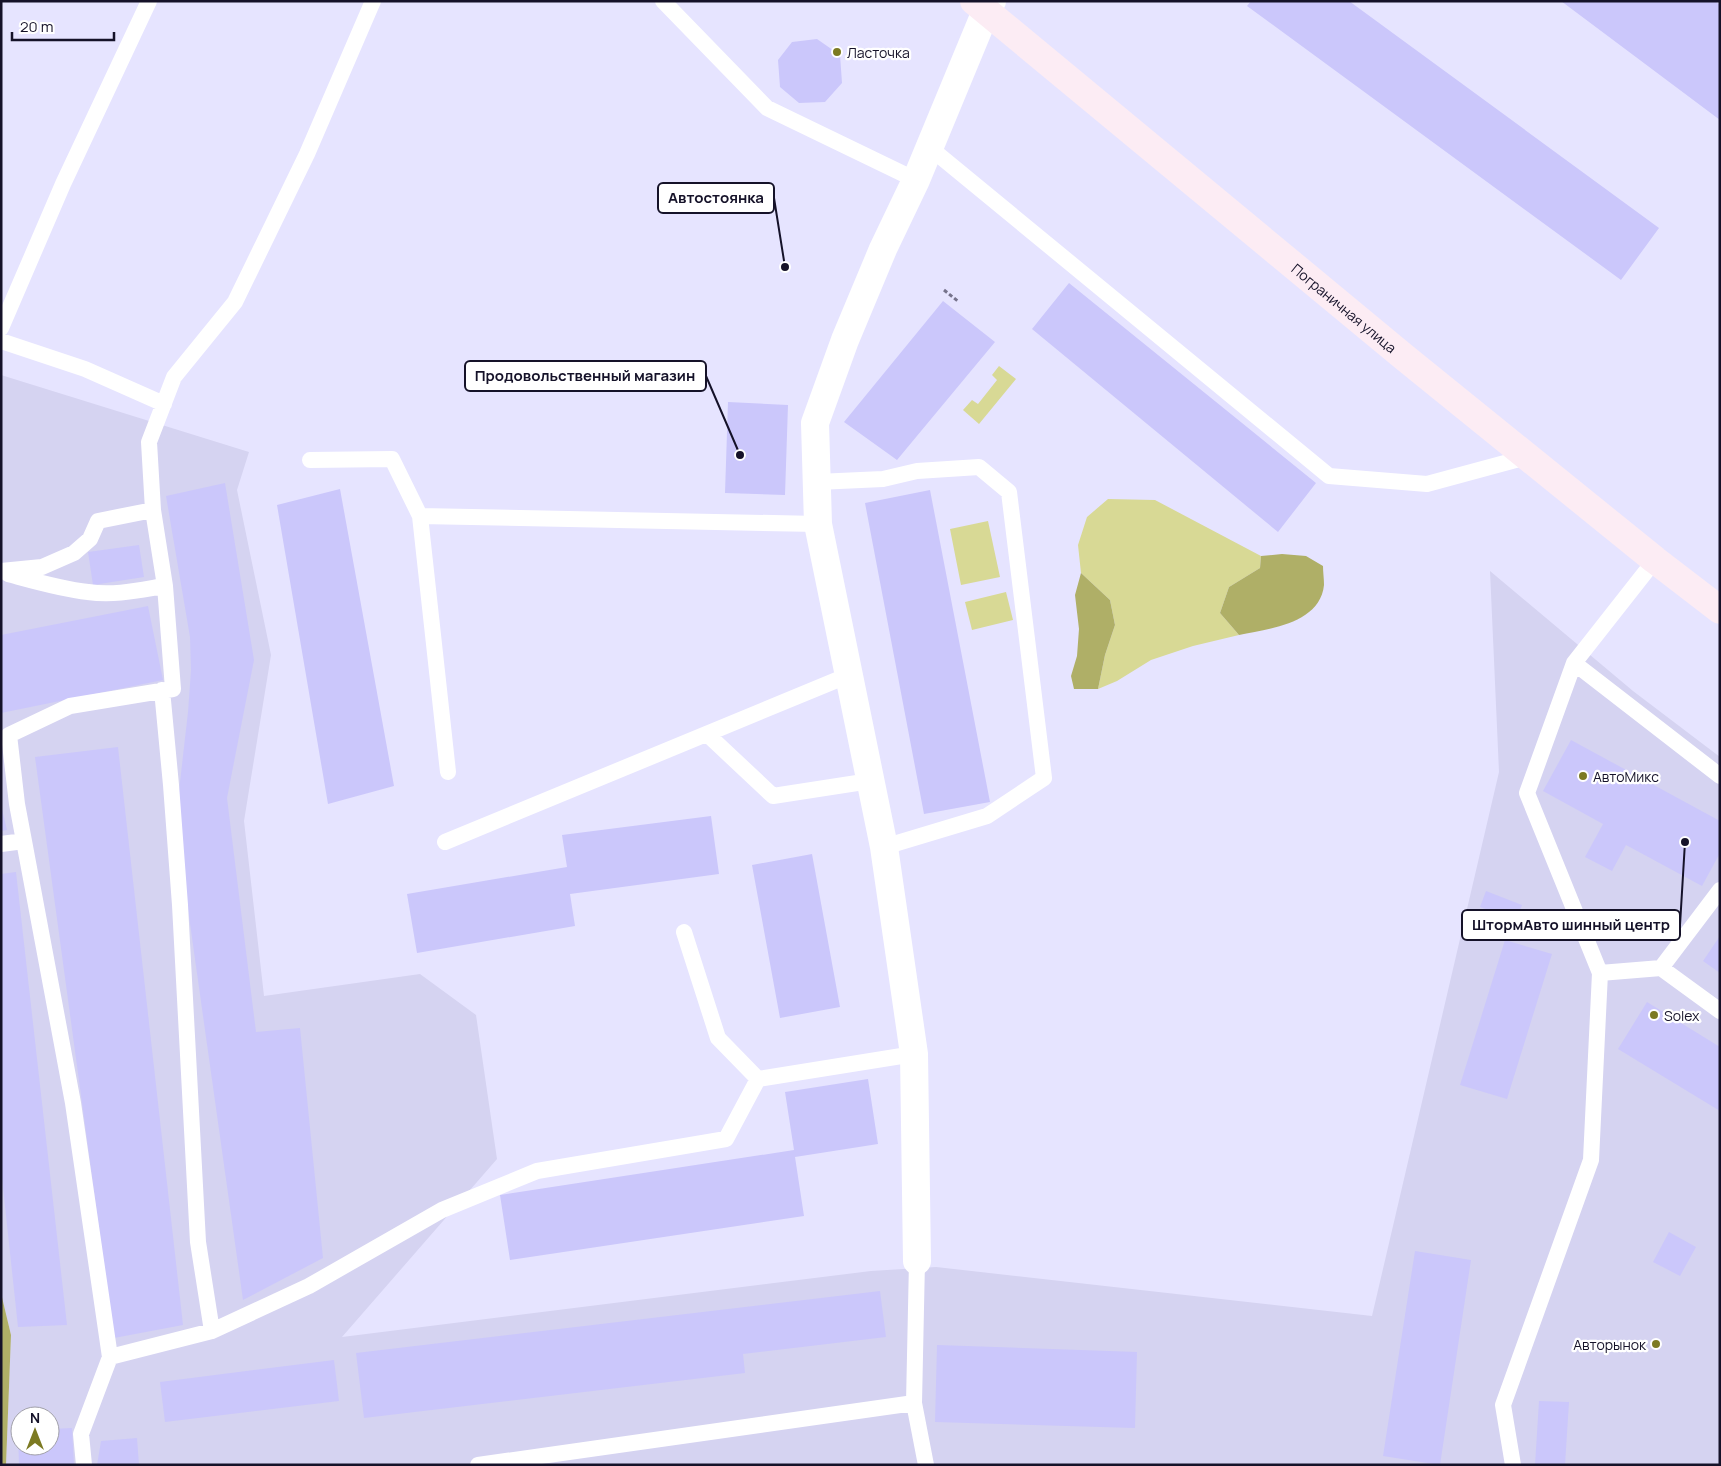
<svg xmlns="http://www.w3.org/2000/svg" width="1721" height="1466" font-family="Manrope,sans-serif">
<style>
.built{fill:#d5d3f1;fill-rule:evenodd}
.green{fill:#d8d995}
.forest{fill:#afaf67}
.building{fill:#cbc7fb}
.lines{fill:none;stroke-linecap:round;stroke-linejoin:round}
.path{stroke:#76738c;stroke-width:3;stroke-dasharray:4 2.5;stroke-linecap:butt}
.lane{stroke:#fff;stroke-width:16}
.street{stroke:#fff;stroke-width:28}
.secondary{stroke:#fcecf4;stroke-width:28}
.poi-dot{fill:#7c7a22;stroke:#fff;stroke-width:2}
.labels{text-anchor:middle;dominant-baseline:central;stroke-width:4.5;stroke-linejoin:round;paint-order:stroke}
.poi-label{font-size:14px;fill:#151229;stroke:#fff;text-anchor:start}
.street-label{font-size:14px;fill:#151229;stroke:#fff}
.leader{fill:none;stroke:#151229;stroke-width:2}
.callout-dot{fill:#151229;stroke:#fff;stroke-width:2}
.callout{fill:#fff;stroke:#151229;stroke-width:2}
.callout-label{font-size:15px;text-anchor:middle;font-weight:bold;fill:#151229}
</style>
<rect width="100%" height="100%" fill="#e6e4ff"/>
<!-- built -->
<path class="built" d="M1,375l248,77 -12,38 34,165 -27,166 20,175 156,-22 56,41 21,144 -155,178 529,-66 65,-4 436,49 127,-544 -9,-201 143,120 87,66v708h-1714l5,-130 -10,-42zM20,1416h30v30h-30z"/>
<!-- green -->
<path class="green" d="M999,366l17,13 -37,45 -16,-14 9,-10 6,4 19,-24 -5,-5z
M1108,499l47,1 106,56 -1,12 -31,19 -9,26 19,22 -46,11 -42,14 -34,21 -19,8 7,-34 10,-30 -5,-25 -29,-27 -3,-28 9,-28z
M988,521l12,56 -39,8 -11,-56z
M1006,592l7,28 -41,10 -7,-28z"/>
<!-- forest -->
<path class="forest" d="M1282,554l24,2 17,10c0,6 1,13 1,19 -4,39 -56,44 -85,50l-19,-22 9,-26 31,-19 1,-12z
M1081,573l29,27 5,25 -10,30 -7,34h-24l-3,-13 6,-20 2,-27 -4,-34z
M1,1293l10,42 -5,130h-5z"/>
<!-- building -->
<path class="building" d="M1251,1h98l310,227 -38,52 -374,-274z
M1561,1h154l5,4v115z
M817,39l23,16 2,28 -17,19 -26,1 -19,-16 -2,-27 14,-18z
M1069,283l247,200 -38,49 -246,-203z
M943,301l52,41 -98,118 -53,-38z
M728,402l60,3 -3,90 -60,-2z
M225,483l29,177 -27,138 29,234 44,-4 23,230 -80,42 -57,-405 -7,-104 9,-79 3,-42 -1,-33 -24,-141z
M340,489l54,297 -66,18 -51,-299z
M930,490l60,312 -66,12 -59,-311z
M139,545l5,32 -51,8 -5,-33z
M148,606l15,74 -162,33v-78z
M1571,740l149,81v32l-18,33 -76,-41 -14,26 -27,-14 18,-33 -60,-33z
M118,747l65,578 -69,13 -79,-581z
M1,809h1l5,21 -6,1z
M711,816l8,58 -149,20 5,32 -158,27 -10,-59 160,-27 -5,-32z
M812,854l28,153 -60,11 -28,-153z
M16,872l51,453 -49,2 -17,-158v-295z
M1486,891l36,14 -6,16 -36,-14z
M1720,936v37l-17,-12z
M1505,940l47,14 -45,145 -47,-14z
M1647,1002l73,45v64l-102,-62z
M868,1079l10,65 -83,13 9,59 -294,44 -10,-65 294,-45 -9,-58z
M1669,1232l27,15 -16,29 -27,-14z
M1415,1251l56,9 -31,205 -57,-9z
M880,1291l6,46 -143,17 2,19 -381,45 -8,-65z
M937,1345l200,7 -2,76 -200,-6z
M334,1360l5,41 -174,21 -5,-40z
M1539,1401l30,1 -4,63h-30z
M72,1428l2,37h-55l-1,-34h2v15h30v-17z
M137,1438l2,27h-42l4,-24z"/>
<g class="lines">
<!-- path -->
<path class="path" d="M944,290l15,12"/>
<!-- lane -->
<path class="lane" d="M663,1l104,107 149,72
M929,147l400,329 98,8 100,-27
M1,328l62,-144 86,-183
M1,341l84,28 79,35
M310,460l82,-1 28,57
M817,482l66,-3 34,-8 62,-4 30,25 35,286 -57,38 -103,31
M153,510l-4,-68 25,-65 61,-75 72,-148 66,-153
M1,571l41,-4 32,-14 16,-14 8,-18 55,-11 12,76 8,103 -103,17 -61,29 8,69 7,37 -23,3
M8,574c26,7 53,15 80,18 26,4 52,-2 77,-6
M1574,663l146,113
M162,690l9,95 9,120 18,337 14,89 97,-45 133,-76 95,-39 189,-32 32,-60 156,-25
M707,734l66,62 97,-15
M448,772l-28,-256 398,8
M24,841l49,262 37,254 102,-26
M445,842l404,-167
M1720,890l-59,78 59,43
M684,932l34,106 40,41
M1600,973l61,-5
M917,1261l-3,142 12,62
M84,1465l-3,-31 29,-77
M478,1465l436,-62
M1513,1465l-10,-60 88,-245 9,-187 -73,-180 47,-130 81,-103"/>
<!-- street -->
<path class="street" d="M917,1261l-3,-207 -30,-207 -66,-323 -3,-101 30,-83 38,-91 33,-69 70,-169 6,-10"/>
<!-- secondary -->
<path class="secondary" id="s1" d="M974,1l430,356 251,203 65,50"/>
</g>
<!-- markers -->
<g class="poi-dot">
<circle cx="837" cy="52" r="5"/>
<circle cx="1583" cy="776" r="5"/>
<circle cx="1654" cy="1015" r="5"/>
<circle cx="1656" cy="1344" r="5"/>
</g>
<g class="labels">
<!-- poi labels -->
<g class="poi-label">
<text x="847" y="52">Ласточка</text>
<text x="1593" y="776">АвтоМикс</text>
<text x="1664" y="1015">Solex</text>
<text x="1646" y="1344" text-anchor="end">Авторынок</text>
</g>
<!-- street labels -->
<g class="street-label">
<text stroke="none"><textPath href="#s1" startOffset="481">Пограничная улица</textPath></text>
</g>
</g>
<!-- callouts -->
<path class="leader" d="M785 267L774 198M740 455L706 376M1685 842L1680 925"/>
<g class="callout-dot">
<circle cx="785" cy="267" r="5"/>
<circle cx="740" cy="455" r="5"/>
<circle cx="1685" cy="842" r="5"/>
</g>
<g class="callout">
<rect x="658" y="183" width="116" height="30" rx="5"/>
<rect x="465" y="361" width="241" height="30" rx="5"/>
<rect x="1462" y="910" width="218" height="30" rx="5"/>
</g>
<g class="callout-label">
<text x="716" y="203">Автостоянка</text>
<text x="585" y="381">Продовольственный магазин</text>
<text x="1571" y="930">ШтормАвто шинный центр</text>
</g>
<!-- border -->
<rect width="1721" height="1466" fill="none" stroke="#151229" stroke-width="5"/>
<!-- north arrow -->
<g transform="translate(35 1431)"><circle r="24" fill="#ffffff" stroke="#a1a0a9"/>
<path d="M0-4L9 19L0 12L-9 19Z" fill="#7c7a22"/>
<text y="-8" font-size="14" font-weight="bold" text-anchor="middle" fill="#151229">N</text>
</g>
<!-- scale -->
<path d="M12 32v8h102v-8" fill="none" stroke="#151229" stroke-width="2.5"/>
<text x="20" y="32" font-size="15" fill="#151229" stroke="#ffffff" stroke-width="4" paint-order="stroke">20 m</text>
</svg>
